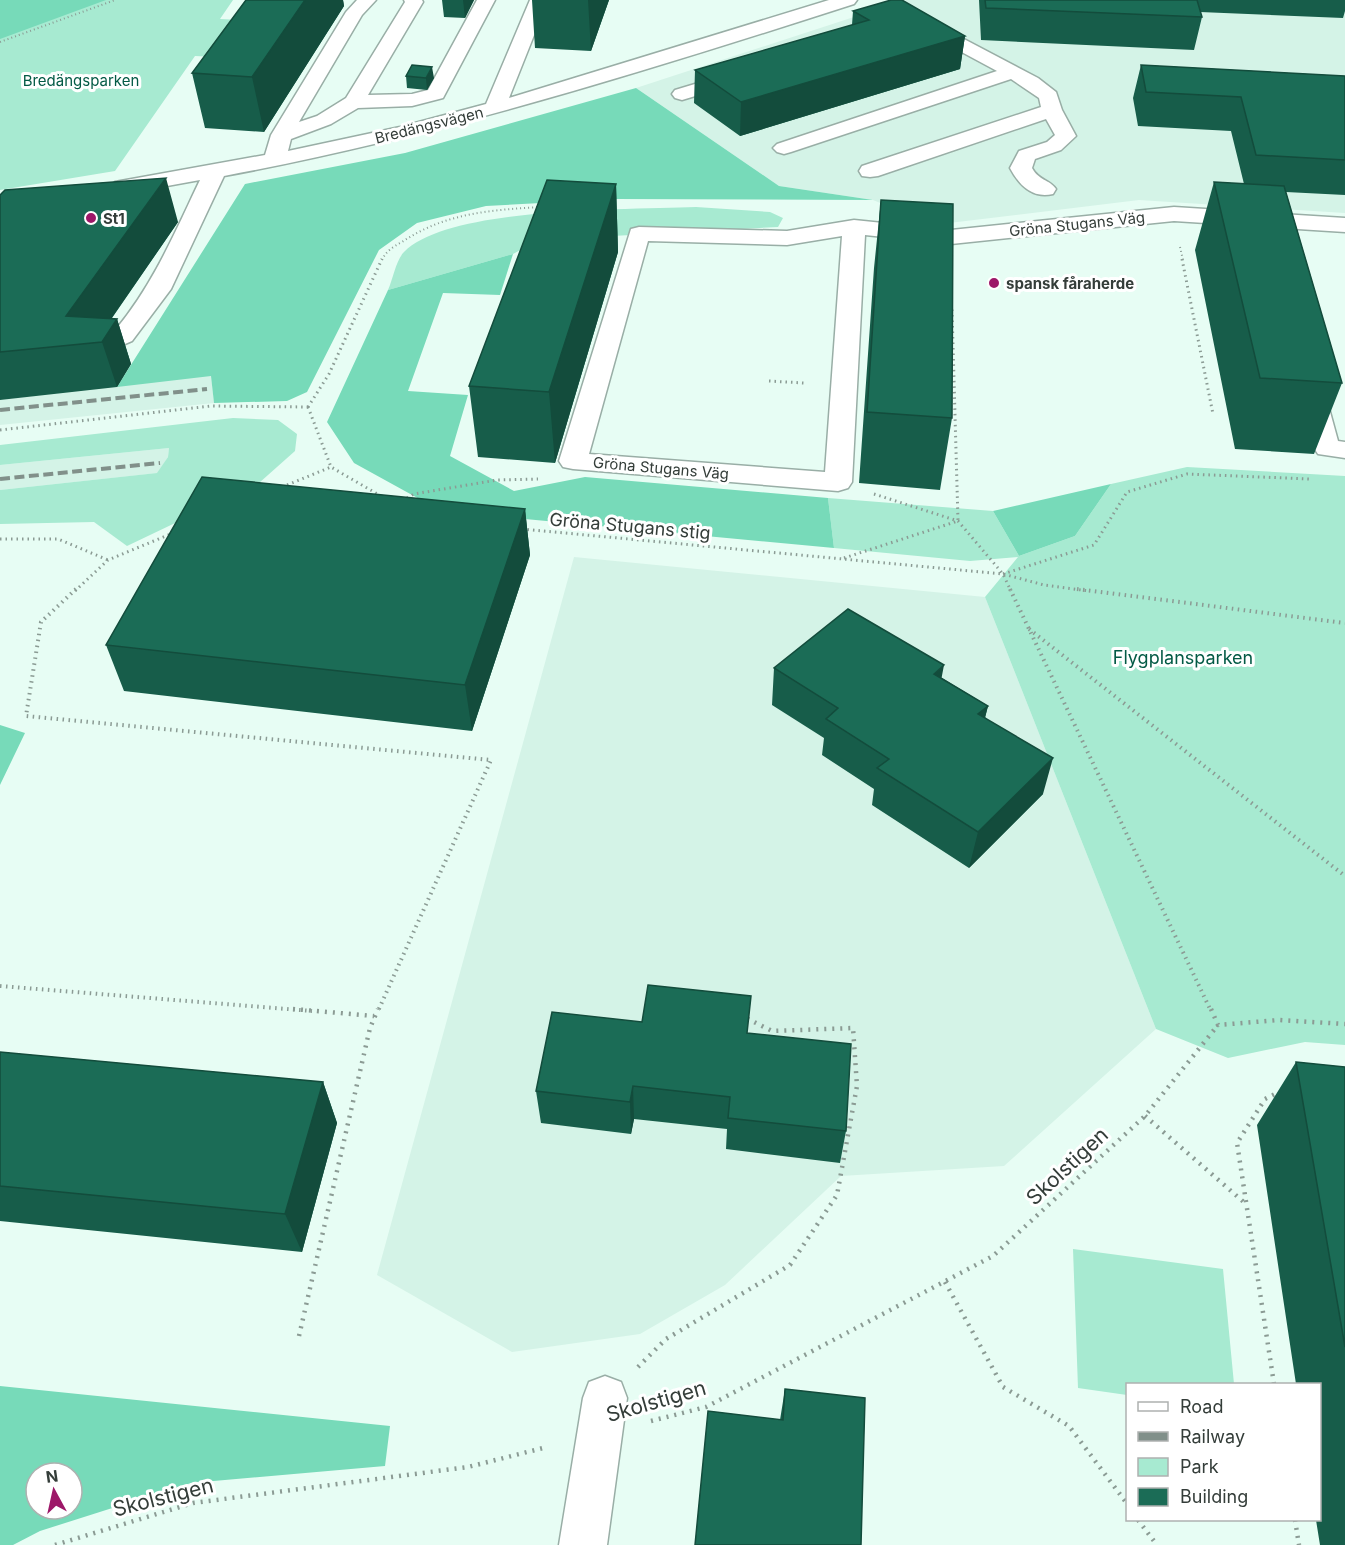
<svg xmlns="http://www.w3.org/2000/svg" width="1345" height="1545" font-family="Inter,sans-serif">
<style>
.built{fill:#d4f3e7}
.green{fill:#a7ead1}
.forest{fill:#77dab9;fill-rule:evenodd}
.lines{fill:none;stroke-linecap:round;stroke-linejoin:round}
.minor-casing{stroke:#99aea6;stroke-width:3}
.path-far3{stroke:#8b9b94;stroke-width:2;stroke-dasharray:1 3;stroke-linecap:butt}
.path-far2{stroke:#8b9b94;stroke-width:3;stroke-dasharray:1.5 4;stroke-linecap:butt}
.path-far1{stroke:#8b9b94;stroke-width:4;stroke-dasharray:1.5 4.5;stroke-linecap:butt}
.path{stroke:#8b9b94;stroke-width:4.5;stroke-dasharray:2 6;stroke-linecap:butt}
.minor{fill:#fff;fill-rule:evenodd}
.rail{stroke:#81908a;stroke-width:4;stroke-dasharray:10 4.5;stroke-linecap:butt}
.wall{fill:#175d4a}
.shaded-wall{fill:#134c3c}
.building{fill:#1b6c56;stroke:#134c3c;stroke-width:1.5}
.poi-dot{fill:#9d1768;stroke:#fff;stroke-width:2}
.labels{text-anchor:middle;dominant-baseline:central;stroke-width:6;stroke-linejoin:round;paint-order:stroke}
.far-park-label{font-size:15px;fill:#035a45;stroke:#fff}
.far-street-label{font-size:15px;fill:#343d39;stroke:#fff}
.far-poi-label{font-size:15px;font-weight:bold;fill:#343d39;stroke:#fff;text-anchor:start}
.street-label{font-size:18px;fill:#343d39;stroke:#fff}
.park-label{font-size:18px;fill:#035a45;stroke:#fff}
.near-street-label{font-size:21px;fill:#343d39;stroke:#fff}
</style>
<rect width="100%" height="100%" fill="#e7fdf4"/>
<!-- built -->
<path class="built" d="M906,0h439v213l-206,-13 -190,23 -30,-4 -46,-19 -94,-14 -143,-98z
M211,375l3,28 -214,22v-25z
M169,448l-1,9 -10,16 -158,17v-25z
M574,557l411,40 171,432 -152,137 -163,10 -116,109 -85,49 -128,18 -135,-77z"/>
<!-- green -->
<path class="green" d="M0,0h233l-13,19 43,2 -26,37 -42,-2 -80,115 -115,19z
M696,207l74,5 13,6 -5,9 -239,13 -26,14 -125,36c5,-11 8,-30 16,-38 45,-46 226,-42 292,-45z
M233,418l45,2 19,14 -2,17 -36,32 -132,63 -33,-24 -94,2v-34l157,-17 11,-16 1,-9 -169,17v-20z
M1187,467l158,9v569l-40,-3 -77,16 -72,-29 -171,-432 33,-40 -48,4 -136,-13 -6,-50 165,13 26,45 56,-20 36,-52z
M1073,1249l150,20 11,115h-106l-1,11 -49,-7z"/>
<!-- forest -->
<path class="forest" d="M0,0h106l-106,39z
M636,88l143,98 94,14 -257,-1 -130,7 -69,17 -38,27 -72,142 -20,9 -73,2 -3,-27 -94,11 128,-203 160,-31z
M513,254l-13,41 -57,-2 -35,98 60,4 -18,61 64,35 71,-14 243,21 6,50 -309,-29 -102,-18 -69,-38 -27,-41 61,-132z
M1111,484l-36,52 -56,20 -26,-45z
M0,725l25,8 -25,52z
M0,1386l390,40 -5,40 -194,17 -151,48 -27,14h-13zM36,1473h36v36h-36z"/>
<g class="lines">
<!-- minor casing -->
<g class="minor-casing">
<path id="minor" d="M357,0h19l-14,15 -63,107 18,-6 29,-18 59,-96 -1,-2h18l1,2 -55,93 44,-1 16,-4 49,-90h18l-52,98 -31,8 -54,2 -27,16 -40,15 -3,12 112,-24 86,-23 44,-104h18l-39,98 320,-98h28l-3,4c-208,67 -415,132 -630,172l-53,113 -39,52 -33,14 -9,2 -9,-2 -3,-5c8,-13 29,-11 39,-22 37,-45 58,-96 83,-148l-77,14 -8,-2 -3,-5 3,-5 150,-27 6,-20 75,-123z
M924,18l114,60 18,14 6,18 14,26 -15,14 -26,9 -3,9c7,13 17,11 24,21l-3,5c-21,5 -34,-9 -43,-26l9,-17 28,-9 8,-7 -9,-16 -168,57 -8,1 -8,-1 -3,-5 3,-5 179,-59 -2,-9 -28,-19 -220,73 -7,2 -7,-2 -4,-4 4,-4 220,-73 -80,-43 -2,-4 2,-4z
M738,71l7,2 3,4 -3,4 -63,19 -7,-2 -3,-4 3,-4z
M1174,207l171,11v14l-171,-11 -223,23 -86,-9 -13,247 -4,6 -10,3 -265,-22 -10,-2 -4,-6 72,-232 8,-2 148,4 67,-11 97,10zM842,236l-17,236 -236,-18 59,-213 139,4z
M1311,382l9,3 4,5 14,51 7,1v16l-27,-4 -4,-6 -16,-58 4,-5z
M605,1376l16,6 6,16 -20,147h-48l24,-147 6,-16z"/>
</g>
<!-- path-far3 -->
<path class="path-far3" d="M0,42l115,-42
M1180,247l3,13
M382,260c4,-9 11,-13 20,-18 43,-29 88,-32 139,-35"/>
<!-- path-far2 -->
<path class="path-far2" d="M1182,259l31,155
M769,381l35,2
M308,407l23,60 48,28
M308,407l21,-33 53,-115
M0,430l211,-24 97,1
M282,487l49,-20
M874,494l84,27 45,53 8,17
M407,498l7,-4 83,-14 41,-1
M522,529l481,45 41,11 45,6
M0,539h58l50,21
M844,558l114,-37 -6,-212
M1003,574l91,-29 33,-53 60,-18 123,5
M75,591l33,-31 65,-27"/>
<!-- path-far1 -->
<path class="path-far1" d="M76,589l-35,33 -15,94 465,44 -113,251
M1010,589l201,422
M1077,589l268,34
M1029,629l316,247
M0,986l312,25"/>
<!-- path -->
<path class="path" d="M293,1009l81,7
M1211,1009l7,16 61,-5 66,4
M1145,1116l101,88
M945,1282l58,105 66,39 59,79
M299,1336l71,-308 8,-19
M638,1367l28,-28 124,-74 47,-70 20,-109 -4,-58 -81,3 -26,-13
M1274,1384l-37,-241 28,-44 14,-7
M651,1421l55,-14 287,-151 152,-140 73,-91
M1138,1520l19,25
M1295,1520l4,25
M55,1545l138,-42 275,-36 79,-20"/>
<!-- minor -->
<use href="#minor" class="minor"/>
<!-- rail -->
<path class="rail" d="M0,410l207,-21
M0,479l160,-16"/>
</g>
<!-- wall -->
<path class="wall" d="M246,0h97l1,6 -80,126 -59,-4 -13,-55z
M442,0h32l-9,18 -21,-1z
M532,0h77l-18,51 -56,-3z
M979,0h366v11l-2,7 -143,-6 2,5 -8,33 -213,-10z
M853,11l112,25 -5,33 -220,67 -46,-33 1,-33 157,-45z
M1141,65l204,11v119l-59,-3 56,191 -28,71 -79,-5 -40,-199 19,-68 30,2 -13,-53 -93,-5 -5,-28z
M406,76l28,2 -7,12 -20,-2z
M616,184l2,68 -63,211 -77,-6 -9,-71z
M0,195l178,27 -66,96 5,1 14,45 -14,23 -117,13z
M881,200l71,218 -12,72 -81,-7 15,-215z
M525,509l5,46 -58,176 -348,-40 -18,-46z
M774,668l168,10 46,28 -3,11 58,77 -74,74 -97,-63 2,-16 -52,-34 2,-17 -52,-33z
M748,1033l98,98 -6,32 -114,-14 1,-20 -93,-10 -3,15 -90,-11 -5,-32z
M0,1052l323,30 14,41 -35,129 -302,-31z
M1296,1062l49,5v478h-25l-4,-25h4v-136h-24l-39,-259z
M785,1389l76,156 -81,-125z"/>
<!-- shaded-wall -->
<path class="shaded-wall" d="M305,0h38l1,6 -80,126 -12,-55z
M463,0h11l-9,18z
M588,0h21l-18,51z
M965,36l-5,33 -220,67 1,-34z
M432,67l2,11 -7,12 -1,-12z
M166,178l12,44 -83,120 -29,-26z
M616,184l2,68 -63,211 -6,-71z
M117,319l14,45 -14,23 -15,-45z
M525,509l5,46 -58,176 -7,-46z
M944,665l-7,37 -3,-28z
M988,706l-9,36 -1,-28z
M1053,758l-10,36 -74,74 9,-36z
M323,1082l14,41 -35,129 -17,-38z
M633,1086l1,33 -3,15 -1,-32z"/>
<!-- building -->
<path class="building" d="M246,0h59l-53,77 -60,-4z
M891,0h11l63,36 -224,66 -46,-32 174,-50 -16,-9z
M985,0h212l5,17 -216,-9z
M412,65l20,2 -6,11 -20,-2z
M1141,65l204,11v84l-89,-5 -15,-58 -95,-5z
M166,178l-100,138 51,3 -15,23 -102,10v-157l5,-5z
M547,180l69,4 -67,208 -80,-6z
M1214,182l70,4 58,197 -82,-5z
M881,200l72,4 -1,214 -85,-6z
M202,477l323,32 -60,176 -359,-40z
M848,609l96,56 -10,9 54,32 -10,8 75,44 -75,74 -101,-64 12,-9 -63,-40 12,-11 -64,-40z
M648,985l103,11 -4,37 104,11 -5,87 -118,-13 2,-21 -97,-11 -3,16 -94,-11 16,-79 90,10z
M0,1052l323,30 -38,132 -285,-28z
M1296,1062l49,5v280z
M785,1389l80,9 -4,147h-166l13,-134 75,9z"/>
<!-- markers -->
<g class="poi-dot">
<circle cx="91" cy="218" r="6"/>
<circle cx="994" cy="283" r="6"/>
</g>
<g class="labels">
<!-- far-park labels -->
<g class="far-park-label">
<text x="81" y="80">Bredängsparken</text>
</g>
<!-- far-street labels -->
<g class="far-street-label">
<text transform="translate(429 125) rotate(-14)">Bredängsvägen</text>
<text transform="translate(1077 224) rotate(-6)">Gröna Stugans Väg</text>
<text transform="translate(661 468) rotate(5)">Gröna Stugans Väg</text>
</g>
<!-- far-poi labels -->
<g class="far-poi-label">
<text x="103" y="218">St1</text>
<text x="1006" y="283">spansk fåraherde</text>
</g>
<!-- street labels -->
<g class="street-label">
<text transform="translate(630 526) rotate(5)">Gröna Stugans stig</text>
</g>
<!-- park labels -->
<g class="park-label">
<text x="1183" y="657">Flygplansparken</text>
</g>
<!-- near-street labels -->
<g class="near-street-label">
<text transform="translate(1067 1166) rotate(-43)">Skolstigen</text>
<text transform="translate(656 1401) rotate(-16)">Skolstigen</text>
<text transform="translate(163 1497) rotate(-14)">Skolstigen</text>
</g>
</g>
<!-- legend -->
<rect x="1126" y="1383" width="195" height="138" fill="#ffffff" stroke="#aeb1b0" stroke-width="1.5"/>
<rect x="1138" y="1402" width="30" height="9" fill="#ffffff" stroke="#aeb1b0" stroke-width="1.5"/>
<text x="1180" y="1413" font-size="18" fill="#343d39">Road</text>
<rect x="1138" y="1432" width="30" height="9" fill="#81908a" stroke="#aeb1b0" stroke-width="1.5"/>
<text x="1180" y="1443" font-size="18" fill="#343d39">Railway</text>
<rect x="1138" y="1458" width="30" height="18" fill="#a7ead1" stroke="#aeb1b0" stroke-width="1.5"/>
<text x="1180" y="1473" font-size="18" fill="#343d39">Park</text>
<rect x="1138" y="1488" width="30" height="18" fill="#1b6c56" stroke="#aeb1b0" stroke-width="1.5"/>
<text x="1180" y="1503" font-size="18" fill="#343d39">Building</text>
<!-- north arrow -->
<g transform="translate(54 1491) rotate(352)"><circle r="28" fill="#ffffff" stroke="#aeb1b0" stroke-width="1.5"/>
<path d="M0-4.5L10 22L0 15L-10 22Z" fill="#9d1768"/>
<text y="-9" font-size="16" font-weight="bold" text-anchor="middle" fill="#343d39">N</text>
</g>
</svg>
